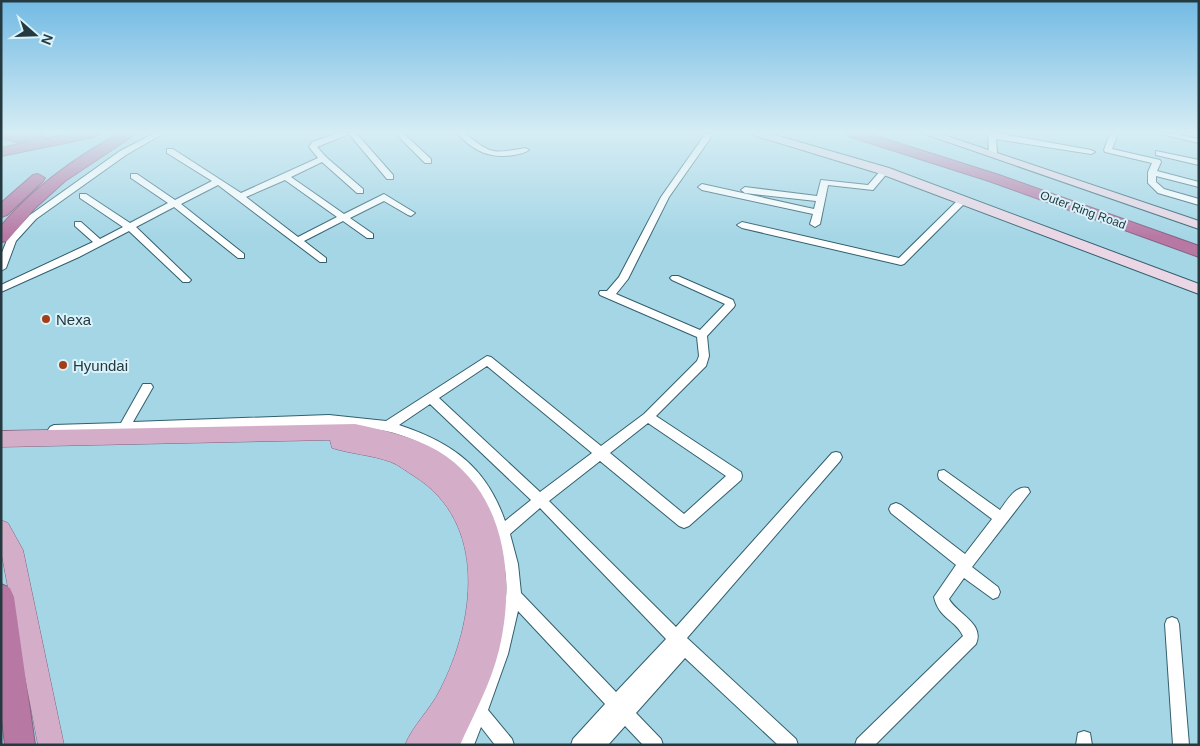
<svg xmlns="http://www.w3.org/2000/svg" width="1200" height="746" font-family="Helvetica,sans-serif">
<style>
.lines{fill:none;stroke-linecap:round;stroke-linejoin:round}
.street-casing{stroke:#315f6d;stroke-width:2}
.secondary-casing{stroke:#315f6d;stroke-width:2}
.primary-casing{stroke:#856281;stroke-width:1}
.highway-casing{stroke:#856281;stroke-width:2}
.street{fill:#fff;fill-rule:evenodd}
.secondary{fill:#ead6e4;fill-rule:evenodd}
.primary{fill:#d4aec8;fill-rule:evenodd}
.highway{fill:#b878a4;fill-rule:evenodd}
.poi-dot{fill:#a43e16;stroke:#daf3fa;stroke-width:2}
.labels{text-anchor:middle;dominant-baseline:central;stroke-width:4;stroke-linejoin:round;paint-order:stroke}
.far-street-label{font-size:12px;fill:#253940;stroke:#daf3fa}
.poi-label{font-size:15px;fill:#253940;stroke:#daf3fa;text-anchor:start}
</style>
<rect width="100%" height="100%" fill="#a5d6e6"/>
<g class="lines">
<!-- street casing -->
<g class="street-casing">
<path id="street" d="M155,133h9l-38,22 -90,64 -20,22 -10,27 -5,3v-16l6,-15 23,-25 90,-64z
M339,133h17l37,42v4h-6l-38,-45 -32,13 9,10 37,32v4h-6l-35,-31 -31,15 53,37 40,-20 31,19 -4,3 -3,-1 -24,-14 -34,17 23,16v4h-6l-24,-17 -39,20 22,17v4h-6l-102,-77 -37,19 63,50v4h-6l-64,-51 -38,20 53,51 2,2 -2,2h-6l-54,-51 -50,26 -78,35v-7l92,-43 -18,-16v-4h6l19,17 23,-12 -43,-29v-4h6l44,29 38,-20 -37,-25v-4h6l38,26 37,-19 -45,-28v-4h6l68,44 77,-35 -9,-11 3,-5zM285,180l52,37 -39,20 -52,-40z
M395,133h8l28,26v4h-6z
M457,133h8c25,21 28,21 60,15l4,2c-4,3 -10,4 -15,5 -24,4 -41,-4 -57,-22z
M706,133h8l-45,64 -41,82 -12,15 84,36 25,-26 -53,-24 -2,-2 2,-2h6l55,24 2,5 -1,2 -27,29 2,20 -3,10 -50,50 85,56 1,4 -1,4 -52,46 -5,2 -5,-2 -79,-65 -51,40 127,126 156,-174 4,-1 4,1 2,4 -2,4 -153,177 109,101 2,6h-20l-93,-87 -49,55 25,26 2,6h-20l-18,-19 -17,19h-37l2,-6 32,-35 -87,-93 -10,43 -20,56 24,29 2,6h-19l-14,-18 -7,18h-17c20,-48 42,-95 49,-148 2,-21 -3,-42 -10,-63 -4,-14 -9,-29 -17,-42 -19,-30 -59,-54 -93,-61 -19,-4 -38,-5 -57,-6l-275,10 -4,-2 -2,-3 2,-3 4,-2 67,-2 22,-39h8l2,3 -20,35 196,-7 57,6 101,-65 4,1 110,89 43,-32 53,-53 2,-5 -2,-19 -97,-42 -1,-2 1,-2h7l12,-14 42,-80zM487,366l105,87 -52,39 -101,-94zM430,404l101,96 -26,21c-19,-54 -52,-78 -106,-96zM648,423l78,53 -42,38 -74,-61zM540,508l126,131 -50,53 -95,-99 -3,-29 -8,-30z
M988,133h8l95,17 4,2 -4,2 -95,-15 1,15 -4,2 -4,-2z
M1110,133h8l-6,16 48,11 1,2 -4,9 42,11v5l-43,-11v6l8,7 35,10v6l-41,-12 -10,-10v-11l4,-9 -47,-11 -1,-2z
M1157,133h14l28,6v4z
M1156,151l43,9v5l-43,-10z
M882,169h3l4,2 -16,19 -45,-5 -8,39 -5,3 -5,-3 3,-10 -111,-24 -4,-3 4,-3 112,25 2,-8 -71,-8 -4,-3 4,-3 72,9 4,-16 47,5z
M962,198l4,3 -1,2 -61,61 -3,1 -159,-37 -5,-3 5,-3 157,36 60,-59z
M944,470l56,40c6,-8 16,-26 28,-22l2,4 -58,75 26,20 2,5 -2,5 -5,2 -29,-21 -15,21c8,15 36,24 27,45l-101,101h-20l2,-6 106,-103c-7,-16 -24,-17 -29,-39l22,-32 -65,-52 -2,-4 2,-4 5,-2 5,2 64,49 27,-35 -53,-40 -1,-4 1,-4z
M1172,617l5,2 2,5 10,121h-16l-8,-121 2,-5z
M1084,731l6,2 2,12h-16l2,-12z"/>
</g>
<!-- secondary casing -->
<g class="secondary-casing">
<path id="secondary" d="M752,133h16l121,35 310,116v10l-318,-120 -128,-39z
M922,133h16l261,88v8z"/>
</g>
<!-- primary casing -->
<g class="primary-casing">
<path id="primary" d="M355,424c28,6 57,12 83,27 68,41 78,128 61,199 -8,33 -25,64 -39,95h-55c8,-20 25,-35 35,-55 35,-68 49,-167 -26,-214 -7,-4 -15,-11 -23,-14 -19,-7 -40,-8 -59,-14l-2,-8 -329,7v-16z
M1,520l7,3 15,27 41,195h-26l-37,-194z"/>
</g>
<!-- highway casing -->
<g class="highway-casing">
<path id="highway" d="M1,133h38l5,1 1,5 30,-6h26l-7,4 -93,19v-8l31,-7 -15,1 -16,-4z
M120,133h17l-72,48 -31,28 -27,32 -6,1v-16c33,-39 75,-69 119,-93z
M846,133h20l133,42 200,71v11l-210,-76 -141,-45z
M38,174l7,4 -2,3 -36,34 -6,2v-14l32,-28z
M1,584l9,4 4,9 21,148h-30l-4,-33z"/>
</g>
<!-- street -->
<use href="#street" class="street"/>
<!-- secondary -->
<use href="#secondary" class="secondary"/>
<!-- primary -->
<use href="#primary" class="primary"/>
<!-- highway -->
<use href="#highway" class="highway"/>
</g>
<!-- sky -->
<linearGradient id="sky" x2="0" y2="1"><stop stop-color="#73bae4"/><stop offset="0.56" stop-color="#d6edf4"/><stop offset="1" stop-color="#d6edf4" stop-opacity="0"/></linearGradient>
<rect width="1200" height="237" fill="url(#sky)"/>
<!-- markers -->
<g class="poi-dot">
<circle cx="46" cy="319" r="5"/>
<circle cx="63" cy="365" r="5"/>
</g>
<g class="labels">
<!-- far-street labels -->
<g class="far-street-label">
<text transform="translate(1083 210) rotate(20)">Outer Ring Road</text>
</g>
<!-- poi labels -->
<g class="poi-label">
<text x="56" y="319">Nexa</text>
<text x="73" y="365">Hyundai</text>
</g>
</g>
<!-- border -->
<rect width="1200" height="746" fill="none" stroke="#253940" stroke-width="5"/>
<!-- north arrow -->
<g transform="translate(35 35) rotate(110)" stroke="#daf3fa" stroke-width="4" paint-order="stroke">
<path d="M0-4L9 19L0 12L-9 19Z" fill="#253940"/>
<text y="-8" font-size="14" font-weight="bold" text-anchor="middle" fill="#253940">N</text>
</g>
</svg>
